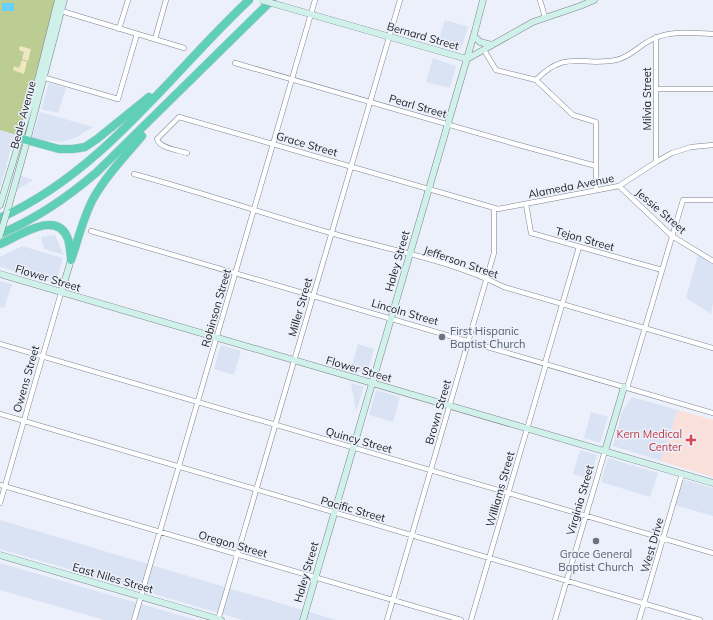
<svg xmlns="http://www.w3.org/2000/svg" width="713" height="620" font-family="Mulish,sans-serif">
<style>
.built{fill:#dae3f4}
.medical{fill:#fae0da}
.green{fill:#bccd93}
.sand{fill:#f0e7c1}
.water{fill:#68d1fa}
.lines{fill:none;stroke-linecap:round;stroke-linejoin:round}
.street-casing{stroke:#7d828b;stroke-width:5.5}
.secondary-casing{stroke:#7d828b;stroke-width:7}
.highway-casing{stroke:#cecfcf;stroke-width:9}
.street{stroke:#fff;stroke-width:4.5}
.secondary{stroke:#cff1ea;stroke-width:6}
.highway{stroke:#60cfb8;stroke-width:8}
.secondary-bridge-casing{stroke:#7d828b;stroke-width:7;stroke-linecap:butt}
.secondary-bridge{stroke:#cff1ea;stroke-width:6}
.worship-dot{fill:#6b7280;stroke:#ebf0fb;stroke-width:1.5}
.health-dot{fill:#e0444e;stroke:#ebf0fb;stroke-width:1.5}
.labels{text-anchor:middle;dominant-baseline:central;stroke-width:3;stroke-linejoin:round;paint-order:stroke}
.street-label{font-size:11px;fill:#212327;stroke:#ebf0fb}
.worship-label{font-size:11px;fill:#5b616d;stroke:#ebf0fb;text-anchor:start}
.health-label{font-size:11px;fill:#be3a42;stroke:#ebf0fb;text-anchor:end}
</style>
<rect width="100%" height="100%" fill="#ebf0fb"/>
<!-- built -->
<path class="built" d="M445,20l23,7 -7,22 -24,-4z
M433,58l23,8 -6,22 -24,-6z
M49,83l17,5 -8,25 -17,-4z
M40,112l53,15 -18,11 -13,4 -30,-3z
M0,129l15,4 -15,56z
M21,176l12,4 -16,10z
M55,235l9,20 -20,-6 -3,-12z
M22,246l41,12 -7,25 -56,-16v-10z
M698,255l15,9v39l-2,11 -25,-16z
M0,281l12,3 -8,24 -4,-1z
M358,344l16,5 -7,25 -16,-5z
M221,345l20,6 -7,24 -20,-6z
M351,383l13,4 -8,24z
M376,390l24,7 -7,25 -24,-7z
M632,397l46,13 -17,51 -48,-15 9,-34z
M591,412l17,5 -8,26 -16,-5z
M580,450l17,5 -7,24 -17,-5z
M608,458l50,15 -8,24 -49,-15z
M682,480h3l28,8v28l-38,-11z
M0,520l336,100h-93l-243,-71z
M0,563l196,57h-91l-105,-30z"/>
<!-- medical -->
<path class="medical" d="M678,410l35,10v57l-52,-16z"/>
<!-- green -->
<path class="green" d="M0,0h55l-2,17 -35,117 -1,1 -17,-5z"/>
<!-- sand -->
<path class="sand" d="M20,46l11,3 -3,12 -6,-2 2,-7 -5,-2z
M22,60l5,2 -3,12 -11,-4 1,-4 5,2z"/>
<!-- water -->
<path class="water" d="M2,3h12v8h-12z"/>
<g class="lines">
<!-- street casing -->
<g class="street-casing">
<path id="street" d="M540,0l5,17
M58,10l126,38
M119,29l9,-29
M656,37v125
M155,39l11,-39
M484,50l12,20 40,10 37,35 23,7v68
M235,63l284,82 77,21
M42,77l76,22 19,-65
M536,80c30,-31 45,-13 80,-20 15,-3 23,-15 37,-21 17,-9 41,-6 60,-5
M656,89h57
M187,153c-9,-3 -28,-5 -30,-14l22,-22 319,92 121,-23 37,-24 16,-9 19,-6 22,-2
M134,174c66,18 131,40 197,59 58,17 119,27 173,54l209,61
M619,186l53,50 41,25
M526,204l5,29 131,37
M91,231l622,182
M0,344l713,209
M545,363l34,-116
M627,388l56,-188h30
M0,414l700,206
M0,485l461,135
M0,503l61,-210
M134,620l181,-620
M218,620l182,-620
M387,620l107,-367v-45
M471,620l75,-256
M555,620l50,-169
M639,620l43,-146"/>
</g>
<!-- secondary casing -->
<g class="secondary-casing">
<path id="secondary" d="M282,6l185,53 66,-37 47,-16 14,-6
M474,36l6,6 12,3
M0,205l39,-129 19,-76
M7,212l20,-71 37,-141
M0,274l713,209
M61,293l10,-33
M605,451l19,-64
M0,555l221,65
M303,620l172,-589 8,-31"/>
</g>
<!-- highway casing -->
<g class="highway-casing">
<path id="highway" d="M19,138l40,11h14l12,-2 12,-8 52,-42
M0,218c103,-46 169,-143 249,-218
M0,234c36,-15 68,-37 97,-62l175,-172
M0,244c18,-7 57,-36 68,-5 2,6 2,12 3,19
M71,260c7,-20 12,-42 22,-61 13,-23 32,-43 49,-63"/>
</g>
<!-- street -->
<use href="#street" class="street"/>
<!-- secondary -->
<use href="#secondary" class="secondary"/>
<!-- highway -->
<use href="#highway" class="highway"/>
<!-- secondary-bridge casing -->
<g class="secondary-bridge-casing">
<path id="secondary-bridge" d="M261,0l21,6
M0,235l7,-23"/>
</g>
<!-- secondary-bridge -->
<use href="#secondary-bridge" class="secondary-bridge"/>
</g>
<!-- markers -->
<g class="worship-dot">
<circle cx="442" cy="337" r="4"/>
<circle cx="596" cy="541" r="4"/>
</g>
<path class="health-dot" d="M689 434h4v4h4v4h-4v4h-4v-4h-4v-4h4z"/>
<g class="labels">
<!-- street labels -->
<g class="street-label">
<text transform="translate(423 36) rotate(16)">Bernard Street</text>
<text transform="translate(647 99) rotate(-90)">Milvia Street</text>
<text transform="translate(418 106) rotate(16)">Pearl Street</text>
<text transform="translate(23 115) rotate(-75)">Beale Avenue</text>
<text transform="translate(307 144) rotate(16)">Grace Street</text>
<text transform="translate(571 186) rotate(-11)">Alameda Avenue</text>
<text transform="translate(661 211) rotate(41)">Jessie Street</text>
<text transform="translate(585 239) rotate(16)">Tejon Street</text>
<text transform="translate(397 261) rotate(-74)">Haley Street</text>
<text transform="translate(461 262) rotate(19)">Jefferson Street</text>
<text transform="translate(48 278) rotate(17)">Flower Street</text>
<text transform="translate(300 307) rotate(-74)">Miller Street</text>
<text transform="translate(216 308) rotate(-74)">Robinson Street</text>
<text transform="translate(405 312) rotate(16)">Lincoln Street</text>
<text transform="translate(359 369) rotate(16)">Flower Street</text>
<text transform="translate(26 379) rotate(-74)">Owens Street</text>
<text transform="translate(438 412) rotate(-74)">Brown Street</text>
<text transform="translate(359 440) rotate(16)">Quincy Street</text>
<text transform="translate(500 489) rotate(-74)">Williams Street</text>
<text transform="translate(580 500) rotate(-74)">Virginia Street</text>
<text transform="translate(353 509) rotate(16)">Pacific Street</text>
<text transform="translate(233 544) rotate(16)">Oregon Street</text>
<text transform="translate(652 545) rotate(-74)">West Drive</text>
<text transform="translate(306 572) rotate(-74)">Haley Street</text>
<text transform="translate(113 578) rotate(16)">East Niles Street</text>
</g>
<!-- worship labels -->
<g class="worship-label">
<text x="450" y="331">First Hispanic<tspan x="450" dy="13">Baptist Church</tspan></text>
<text x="596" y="554" text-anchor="middle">Grace General<tspan x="596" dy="13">Baptist Church</tspan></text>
</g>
<!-- health labels -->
<g class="health-label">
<text x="682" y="434">Kern Medical<tspan x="682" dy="13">Center</tspan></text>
</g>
</g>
</svg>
